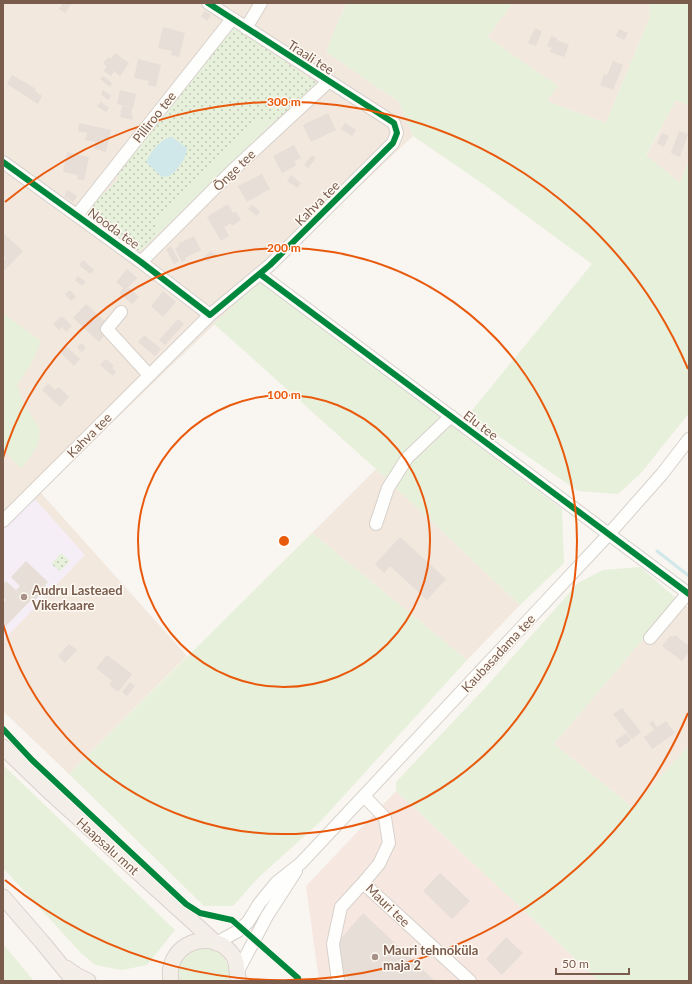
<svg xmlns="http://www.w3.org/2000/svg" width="692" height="984" font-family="Lato,sans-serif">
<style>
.residential{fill:#f2e8de}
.commercial{fill:#f6e8e1}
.education{fill:#f6eef6}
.grass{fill:#e7f0db}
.park{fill:url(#park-dots)}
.water{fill:#d0e8ea}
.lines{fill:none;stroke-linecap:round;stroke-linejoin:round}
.stream{stroke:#d0e8ea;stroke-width:3}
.building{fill:#e6ded7}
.minor-casing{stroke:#d7d1cb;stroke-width:14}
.major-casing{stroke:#dad1cc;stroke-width:17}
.minor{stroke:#fefefd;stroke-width:12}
.major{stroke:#f3eee8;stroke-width:15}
.cycleway-casing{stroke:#fffaf3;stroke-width:8}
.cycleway{stroke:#00873e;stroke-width:6}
.ring{fill:none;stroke:#e8590c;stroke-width:2}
.poi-dot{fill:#a69286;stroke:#fffaf3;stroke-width:1.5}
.labels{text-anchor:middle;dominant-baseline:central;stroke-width:3;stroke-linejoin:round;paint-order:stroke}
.street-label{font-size:13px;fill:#7a5c4d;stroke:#fffaf3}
.poi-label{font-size:13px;font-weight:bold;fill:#7a5c4d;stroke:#fffaf3;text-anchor:start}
.centre{fill:#e8590c;stroke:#fffaf3;stroke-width:2}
.ring-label{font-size:12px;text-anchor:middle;font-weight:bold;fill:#e8590c;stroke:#fffaf3;stroke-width:3;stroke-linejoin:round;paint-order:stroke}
</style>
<defs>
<pattern id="park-dots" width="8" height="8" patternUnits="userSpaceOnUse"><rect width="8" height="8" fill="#e7f0db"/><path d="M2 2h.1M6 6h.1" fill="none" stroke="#c0c6b4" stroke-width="1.8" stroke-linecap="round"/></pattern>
</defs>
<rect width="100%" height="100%" fill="#f9f5f0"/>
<!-- residential -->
<path class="residential" d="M3,3h343l-20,49 73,50 14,34 -139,131 -234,225 147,164 -118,118 -66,-63z
M513,3h136l1,14 -44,106 -59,-22 10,-15 -70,-49z
M676,100l13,5v54l-9,24 -34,-27z
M376,469l144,136 -53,55 -155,-127z
M677,599l12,9v138l-57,61 -78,-63z"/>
<!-- commercial -->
<path class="commercial" d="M396,791l203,190h-280l-13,-95z"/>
<!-- education -->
<path class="education" d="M34,498l51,57 -82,86v-111z"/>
<!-- grass -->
<path class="grass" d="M346,3h167l-26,34 71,49 -11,15 59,22 44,-106 -1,-14h40v102l-13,-5 -30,55 34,28 9,-24v254l-48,60 -23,21 -40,-3 -110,-76 124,-151 -106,-78 -73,-50 -14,-34 -73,-50z
M257,120l18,1 -121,117 2,-17z
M260,280l302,229 2,54 -44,42 -144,-136 -162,-145z
M3,313l38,28c-6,17 -14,30 -24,44l5,15 18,30 -2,16 -17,23 -18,-20z
M312,533l155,127 -147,162 -61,55 -26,29h-29l-135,-132z
M640,567l37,32 -123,145 78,63 57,-61v235h-90l-203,-190v-9l89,-94 93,-105 25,-13z
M3,765l172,165 -28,35 -25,5 -27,-5 -14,-12 -78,-85z
M3,944l31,37h-31z
M195,948c4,0 9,-1 13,0 16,3 23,19 21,33h-53l4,-22z"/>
<!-- park -->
<path class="park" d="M234,27l83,56 -42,38 -18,-1 -101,101 -2,17 -12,12h-5l-44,-35 -3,-7 12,-18 3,3 14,-15 -4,-4z
M61,553l9,8 -10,10 -9,-7z"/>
<!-- water -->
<path class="water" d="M172,137l15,11c0,9 -10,24 -18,28 -2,1 -4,0 -7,1l-16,-15c6,-12 14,-23 26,-25z"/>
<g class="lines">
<!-- stream -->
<path class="stream" d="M657,551l32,25"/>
</g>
<!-- building -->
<path class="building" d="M63,3h9l-7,10 -6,-4z
M205,11l6,4 -4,6 -6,-5z
M163,27l22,6 -6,24 -8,-2 1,-4 -14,-3z
M535,28l7,3 -6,15 -8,-3z
M619,29l9,4 -4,7 -8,-4z
M551,36l6,2v2l12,5 -5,12 -14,-5 2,-4 -5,-2z
M115,53l14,10 -9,13 -10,-8 4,4 -3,4 -8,-5 4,-4 -4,-4 5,-6 3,2z
M138,59l23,6 -5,22 -8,-2 1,-4 -15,-3z
M613,61l10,4 -10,25 -13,-5 4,-11 3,1z
M12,75l24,14 -1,2 7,5 -4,8 -31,-20z
M103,76l9,7 -2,4 -10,-8z
M103,90l8,6 -3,4 -7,-6z
M120,90l16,4 -3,14 -16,-4z
M101,102l8,6 -3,4 -9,-6z
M122,106l10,2 -1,7h2l-1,5 -12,-3z
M328,113l8,17 -25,12 -8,-17z
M79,123l32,7 -5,22 -12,-3 2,-7 -11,-2 2,-7 -9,-2z
M345,123l11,7 -4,6 -11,-7z
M679,131l9,3 -8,23 -9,-4z
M662,133l7,3 -5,11 -7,-4z
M294,145l7,13 -7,3 3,4 -15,8 -9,-17z
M67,152l22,5 -5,23 -7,-1 1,-4 -15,-3z
M312,155l4,3 -8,10 -4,-3z
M262,174l8,15 -23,13 -9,-16z
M291,175l10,8 -4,5 -10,-7z
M68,190l9,6 -4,6 -9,-6z
M228,204l5,9 3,-1 5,8 -9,6 -1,-3 -7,4 5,9 -8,5 -14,-24z
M252,205l8,6 -3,5 -9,-7z
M3,233l20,18 -20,21v-11l3,-3 -3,-3z
M194,236l7,14 -16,8 1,2 -4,2 -7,-13 4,-3 -1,-2z
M171,246l8,15 -5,3 -8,-15z
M211,251l4,4 -7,7 -5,-4z
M83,260l11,10 -4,4 -11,-9z
M127,269l10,9 -12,13 4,-3 10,9 -7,7 -13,-11 4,-5 -7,-6z
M78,276l8,6 -4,4 -7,-6z
M70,290l6,7 -5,4 -6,-7z
M163,291l13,11 -13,15 -12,-11z
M86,304l22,20 -7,8 4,3 -6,7 -26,-24z
M62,316l10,10 -6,6 -4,-5 -3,3 -6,-6z
M178,319l6,5 -19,21 -6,-5z
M144,335l17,14 -6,7 -17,-14z
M82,343l4,5 -5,4 -4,-5z
M66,346l14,13 -6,7 -14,-14z
M106,359l8,7 -2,2 4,4 -3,4 -13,-11z
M48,383l7,7 4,-3 10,10 -9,10 -18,-17z
M400,537l46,42 -19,21 -37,-34 -6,7 -9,-9z
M26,561l22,21 -3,3 2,2 -12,13 -2,-2 -30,31v-26l3,-3 -3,-3v-13l3,-3 10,9 4,-4 -9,-9z
M675,635l14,11v6l-7,9 -20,-15 8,-10 3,1z
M69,644l8,6 -12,13 -7,-7z
M107,655l25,19 -14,18 -9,-8 3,-3 -16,-13z
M130,682l5,4 -8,10 -5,-4z
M622,708l19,24 -9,7 -19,-25z
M653,721l4,6 9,-6 9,12 -23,16 -8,-12 10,-7 -5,-7z
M626,733l5,7 -11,8 -5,-7z
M440,873l30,28 -18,18 -29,-28z
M363,913l72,68h-85l-10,-9 -2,-30z
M506,937l17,16 -21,22 -16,-16z"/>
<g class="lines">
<!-- minor casing -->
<g class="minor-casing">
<path id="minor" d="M246,28l15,-25
M3,162l138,100 69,53
M77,215l155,-196
M141,262l90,-90 98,-91
M260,274l429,320
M121,312l-14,17 42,46
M3,521l207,-206 60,-50 123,-122 4,-10 -3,-10 -186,-120
M376,524l12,-36 19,-30 44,-42
M650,638l38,-45
M364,796l21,22 4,25 -10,21 -16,19 107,98
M216,943l22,-12 10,-9 11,-18 17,-21 25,-20 308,-329 53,-60 27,-35
M238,971l29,-55 29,-45
M338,981l-5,-37 8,-37 22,-24"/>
</g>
<!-- major casing -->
<g class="major-casing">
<path id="major" d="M3,747l49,47 164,149
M3,897l39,45 32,39
M66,968l10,7 12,6
M171,981c-7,-38 43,-56 63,-24 4,8 2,16 5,24"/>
</g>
<!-- minor -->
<use href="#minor" class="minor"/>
<!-- major -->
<use href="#major" class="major"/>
<!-- cycleway casing -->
<g class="cycleway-casing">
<path id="cycleway" d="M3,162l138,100 69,53 60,-50 123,-122 4,-10 -3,-10 -186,-120
M260,274l429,320
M3,729l29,31 154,144 14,9 32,7 66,58 1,3"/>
</g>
<!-- cycleway -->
<use href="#cycleway" class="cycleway"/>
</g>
<!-- distance rings -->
<g class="ring">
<circle cx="284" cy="541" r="146"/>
<path d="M3 458A293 293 0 1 1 3 624"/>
<path d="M688 713A439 439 0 0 1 5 880M5 202A439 439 0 0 1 688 369"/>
</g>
<!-- markers -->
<g class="poi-dot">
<circle cx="24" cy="597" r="4"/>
<circle cx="375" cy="957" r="4"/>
</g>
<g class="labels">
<!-- street labels -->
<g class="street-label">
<text transform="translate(311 57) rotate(33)">Traali tee</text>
<text transform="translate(154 117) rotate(-52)">Pilliroo tee</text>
<text transform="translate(234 170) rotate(-44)">Õnge tee</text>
<text transform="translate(317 203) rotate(-45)">Kahva tee</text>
<text transform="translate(114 228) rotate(36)">Nooda tee</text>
<text transform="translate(481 425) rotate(37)">Elu tee</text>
<text transform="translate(89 435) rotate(-45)">Kahva tee</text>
<text transform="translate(498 653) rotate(-47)">Kaubasadama tee</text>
<text transform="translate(108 846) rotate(42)">Haapsalu mnt</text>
<text transform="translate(388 905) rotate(44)">Mauri tee</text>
</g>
<!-- poi labels -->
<g class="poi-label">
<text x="32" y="590">Audru Lasteaed<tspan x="32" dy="15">Vikerkaare</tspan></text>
<text x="383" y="950">Mauri tehnoküla<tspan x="383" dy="15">maja 2</tspan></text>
</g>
</g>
<circle cx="284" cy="541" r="6" class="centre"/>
<g class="ring-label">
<text x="284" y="106">300 m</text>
<text x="284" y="252">200 m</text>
<text x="284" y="399">100 m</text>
</g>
<!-- border -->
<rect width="692" height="984" fill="none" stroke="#7a5c4d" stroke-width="8"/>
<!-- scale -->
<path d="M556 968v6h73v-6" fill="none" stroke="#7a5c4d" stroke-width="2"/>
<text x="562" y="968" font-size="12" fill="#7a5c4d" stroke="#fffaf3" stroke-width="3" paint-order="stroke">50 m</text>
</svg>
